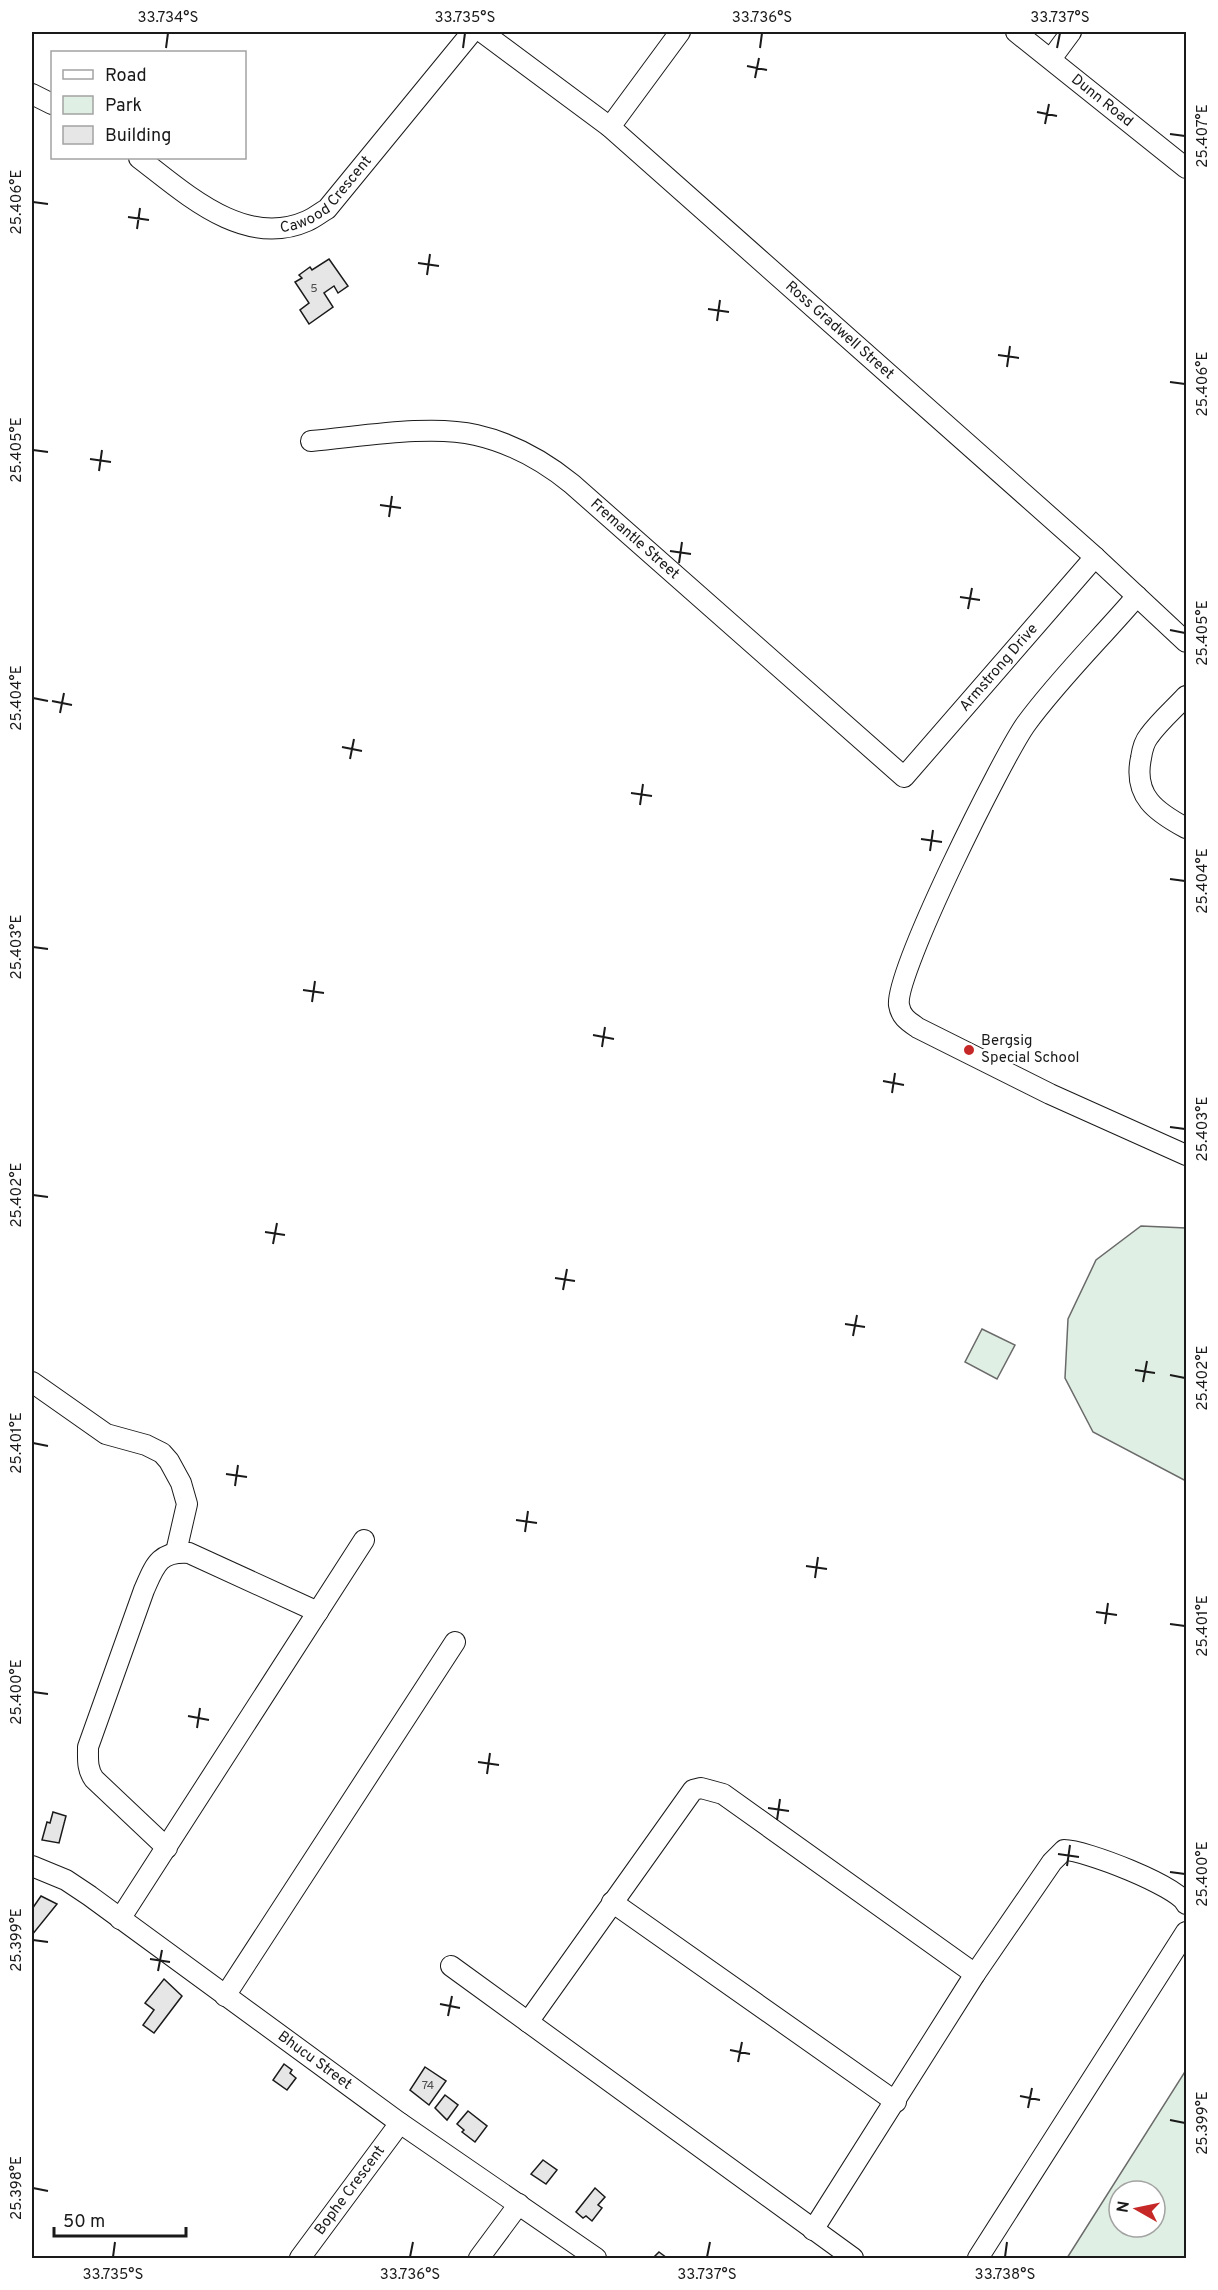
<svg xmlns="http://www.w3.org/2000/svg" width="1218" height="2290" font-family="Overpass,sans-serif">
<style>
.green{fill:#e0efe3;stroke:#6a6a6a;stroke-width:1.5;fill-rule:evenodd}
.building{fill:#e6e6e6;stroke:#1a1a1a;stroke-width:1.5}
.lines{fill:none;stroke-linecap:round;stroke-linejoin:round}
.minor-casing{stroke:#1a1a1a;stroke-width:22}
.minor{stroke:#fff;stroke-width:20}
.ticks{fill:none;stroke:#1a1a1a;stroke-width:2}
.poi-dot{fill:#c62828;stroke:#fff;stroke-width:2}
.labels{text-anchor:middle;dominant-baseline:central;stroke-width:4.5;stroke-linejoin:round;paint-order:stroke}
.number-label{font-size:12px;fill:#4d4d4d}
.street-label{font-size:15px;fill:#1a1a1a;stroke:#fff}
.poi-label{font-size:15px;fill:#1a1a1a;stroke:#fff;text-anchor:start}
.neatline{fill:none;stroke:#1a1a1a;stroke-width:2}
.ticks-label{font-size:15px;text-anchor:middle;fill:#1a1a1a}
</style>
<rect width="100%" height="100%" fill="#fff"/>
<!-- green -->
<path class="green" d="M1141,1226l45,2v253l-93,-49 -28,-54 3,-59 28,-59z
M982,1329l33,16 -18,34 -32,-17z
M1186,2070v188h-119zM1119,2191h36v36h-36z"/>
<!-- building -->
<path class="building" d="M329,259l19,27 -10,7 -4,-7 -10,7 9,14 -24,17 -9,-14 9,-7 -14,-21 7,-4 -3,-3 11,-8 2,3z
M53,1812l13,4 -7,27 -17,-3 5,-18 3,1z
M41,1896l16,8 -25,31v-26z
M164,1979l18,17 -28,37 -11,-8 11,-15 -9,-7z
M284,2064l8,6 -2,3 6,5 -9,12 -14,-10z
M425,2067l21,14 -17,24 -19,-15z
M445,2095l13,10 -11,15 -12,-12z
M468,2111l19,15 -12,16 -13,-10 2,-2 -7,-6z
M543,2160l14,10 -11,14 -15,-10z
M595,2188l10,9 -7,8 4,3 -10,13 -6,-5 -3,2 -7,-6z
M659,2252l8,6h-14z"/>
<g class="lines">
<!-- minor casing -->
<g class="minor-casing">
<g id="minor">
<path id="s1" d="M482,32l128,95 485,430 91,85"/>
<path id="s2" d="M1016,32l170,136"/>
<path d="M1051,59l20,-27"/>
<path d="M32,94l20,10"/>
<path d="M610,127l70,-95"/>
<path id="s3" d="M139,158c46,35 105,91 168,63 7,-3 13,-8 20,-12l145,-177"/>
<path id="s4" d="M311,441c48,-4 119,-17 165,-6 35,8 69,27 96,49l332,293 191,-220"/>
<path d="M1137,596c-36,42 -78,83 -111,128 -23,32 -132,250 -127,281 2,12 9,16 19,23l132,66 136,61"/>
<path d="M1186,696c-12,13 -27,26 -37,40 -5,6 -7,15 -8,22 -8,38 15,54 45,70"/>
<path d="M32,1382l74,52 40,11 16,8 7,8 12,22 6,21 -11,48"/>
<path d="M167,1848l-73,-69c-7,-10 -6,-19 -6,-32l56,-157c11,-25 15,-39 45,-37l129,59"/>
<path id="s5" d="M32,1866l34,14 24,16 310,227 196,135"/>
<path d="M612,1902l284,200"/>
<path d="M120,1919l244,-379"/>
<path d="M451,1966l402,292"/>
<path d="M225,1996l230,-354"/>
<path d="M528,2022l165,-232 8,-2 22,6 252,180"/>
<path d="M813,2230l162,-256 77,-112 12,-12c21,0 114,36 122,54"/>
<path id="s6" d="M300,2258l100,-135"/>
<path d="M479,2258l40,-54"/>
<path d="M978,2258l208,-326"/>
</g>
</g>
<!-- minor -->
<use href="#minor" class="minor"/>
</g>
<!-- ticks -->
<path class="ticks" d="M166,48l2,-15M463,48l2,-15M760,48l2,-15M1057,48l3,-15M747,66l20,4M755,78l4,-20M1037,112l20,4M1045,124l4,-20M1170,134l15,2M33,202l15,2M128,217l21,3M137,229l3,-21M418,263l21,3M427,275l3,-21M708,309l21,3M717,321l3,-21M998,355l21,3M1007,367l3,-21M1170,382l15,2M33,450l15,2M90,459l21,3M99,471l3,-21M380,505l21,3M389,517l3,-21M670,551l21,3M679,563l3,-21M960,597l20,3M968,609l4,-21M1170,630l15,3M33,698l15,3M52,701l20,4M60,713l4,-20M342,747l20,4M350,759l4,-20M631,793l21,3M640,805l3,-21M921,839l21,3M930,851l3,-21M1170,879l15,2M33,947l15,2M303,990l21,3M312,1002l3,-21M593,1035l21,4M602,1047l3,-20M883,1081l21,4M892,1093l3,-20M1170,1127l15,2M33,1195l15,2M265,1232l20,3M273,1244l4,-21M555,1278l20,3M563,1290l4,-21M845,1324l20,3M853,1336l4,-21M1135,1370l20,3M1170,1375l15,3M1143,1382l4,-21M33,1443l15,3M226,1474l21,3M235,1486l3,-21M516,1520l21,3M525,1532l3,-21M806,1566l21,3M815,1578l3,-21M1096,1612l21,3M1105,1624l3,-21M1170,1624l15,2M33,1692l15,2M188,1716l21,4M197,1728l3,-20M478,1762l21,3M487,1774l3,-21M768,1808l21,3M777,1820l3,-21M1058,1854l21,3M1067,1866l3,-21M1170,1872l15,2M33,1940l15,2M150,1959l20,3M158,1971l4,-21M440,2004l20,4M448,2016l4,-20M730,2050l20,4M738,2062l4,-20M1020,2096l20,4M1028,2108l4,-20M1170,2120l15,3M33,2188l15,3M113,2257l2,-15M410,2257l3,-15M707,2257l3,-15M1005,2257l2,-15"/>
<!-- markers -->
<circle class="poi-dot" cx="969" cy="1050" r="6"/>
<g class="labels">
<!-- number labels -->
<g class="number-label">
<text x="314" y="289">5</text>
<text x="428" y="2086">74</text>
</g>
<!-- street labels -->
<g class="street-label">
<text stroke="none"><textPath href="#s2" startOffset="110">Dunn Road</textPath></text>
<text stroke="none"><textPath href="#s3" startOffset="220">Cawood Crescent</textPath></text>
<text stroke="none"><textPath href="#s1" startOffset="466">Ross Gradwell Street</textPath></text>
<text stroke="none"><textPath href="#s4" startOffset="358">Fremantle Street</textPath></text>
<text stroke="none"><textPath href="#s4" startOffset="862">Armstrong Drive</textPath></text>
<text stroke="none"><textPath href="#s5" startOffset="344">Bhucu Street</textPath></text>
<text stroke="none"><textPath href="#s6" startOffset="84">Bophe Crescent</textPath></text>
</g>
<!-- poi labels -->
<g class="poi-label">
<text x="981" y="1041">Bergsig<tspan x="981" dy="17">Special School</tspan></text>
</g>
</g>
<!-- border -->
<rect width="1218" height="2290" fill="none" stroke="#ffffff" stroke-width="66"/>
<!-- legend -->
<rect x="51" y="51" width="195" height="108" fill="#ffffff" stroke="#a3a3a3" stroke-width="1.5"/>
<rect x="63" y="70" width="30" height="9" fill="#ffffff" stroke="#a3a3a3" stroke-width="1.5"/>
<text x="105" y="81" font-size="18" fill="#1a1a1a">Road</text>
<rect x="63" y="96" width="30" height="18" fill="#e0efe3" stroke="#a3a3a3" stroke-width="1.5"/>
<text x="105" y="111" font-size="18" fill="#1a1a1a">Park</text>
<rect x="63" y="126" width="30" height="18" fill="#e6e6e6" stroke="#a3a3a3" stroke-width="1.5"/>
<text x="105" y="141" font-size="18" fill="#1a1a1a">Building</text>
<!-- north arrow -->
<g transform="translate(1137 2209) rotate(279)"><circle r="28" fill="#ffffff" stroke="#a3a3a3" stroke-width="1.5"/>
<path d="M0-4.5L10 22L0 15L-10 22Z" fill="#c62828"/>
<text y="-9" font-size="16" font-weight="bold" text-anchor="middle" fill="#1a1a1a">N</text>
</g>
<!-- scale -->
<path d="M54 2227v9h132v-9" fill="none" stroke="#1a1a1a" stroke-width="3"/>
<text x="63" y="2227" font-size="18" fill="#1a1a1a" stroke="#ffffff" stroke-width="4.5" paint-order="stroke">50 m</text>
<rect x="33" y="33" width="1152" height="2224" class="neatline"/>
<g class="ticks-label">
<text x="168" y="22">33.734°S</text>
<text x="465" y="22">33.735°S</text>
<text x="762" y="22">33.736°S</text>
<text x="1060" y="22">33.737°S</text>
<text transform="translate(1202 136) rotate(-90)" y="5">25.407°E</text>
<text transform="translate(16 202) rotate(-90)" y="5">25.406°E</text>
<text transform="translate(1202 384) rotate(-90)" y="5">25.406°E</text>
<text transform="translate(16 450) rotate(-90)" y="5">25.405°E</text>
<text transform="translate(1202 633) rotate(-90)" y="5">25.405°E</text>
<text transform="translate(16 698) rotate(-90)" y="5">25.404°E</text>
<text transform="translate(1202 881) rotate(-90)" y="5">25.404°E</text>
<text transform="translate(16 947) rotate(-90)" y="5">25.403°E</text>
<text transform="translate(1202 1129) rotate(-90)" y="5">25.403°E</text>
<text transform="translate(16 1195) rotate(-90)" y="5">25.402°E</text>
<text transform="translate(1202 1378) rotate(-90)" y="5">25.402°E</text>
<text transform="translate(16 1443) rotate(-90)" y="5">25.401°E</text>
<text transform="translate(1202 1626) rotate(-90)" y="5">25.401°E</text>
<text transform="translate(16 1692) rotate(-90)" y="5">25.400°E</text>
<text transform="translate(1202 1874) rotate(-90)" y="5">25.400°E</text>
<text transform="translate(16 1940) rotate(-90)" y="5">25.399°E</text>
<text transform="translate(1202 2123) rotate(-90)" y="5">25.399°E</text>
<text transform="translate(16 2188) rotate(-90)" y="5">25.398°E</text>
<text x="113" y="2279">33.735°S</text>
<text x="410" y="2279">33.736°S</text>
<text x="707" y="2279">33.737°S</text>
<text x="1005" y="2279">33.738°S</text>
</g>
</svg>
